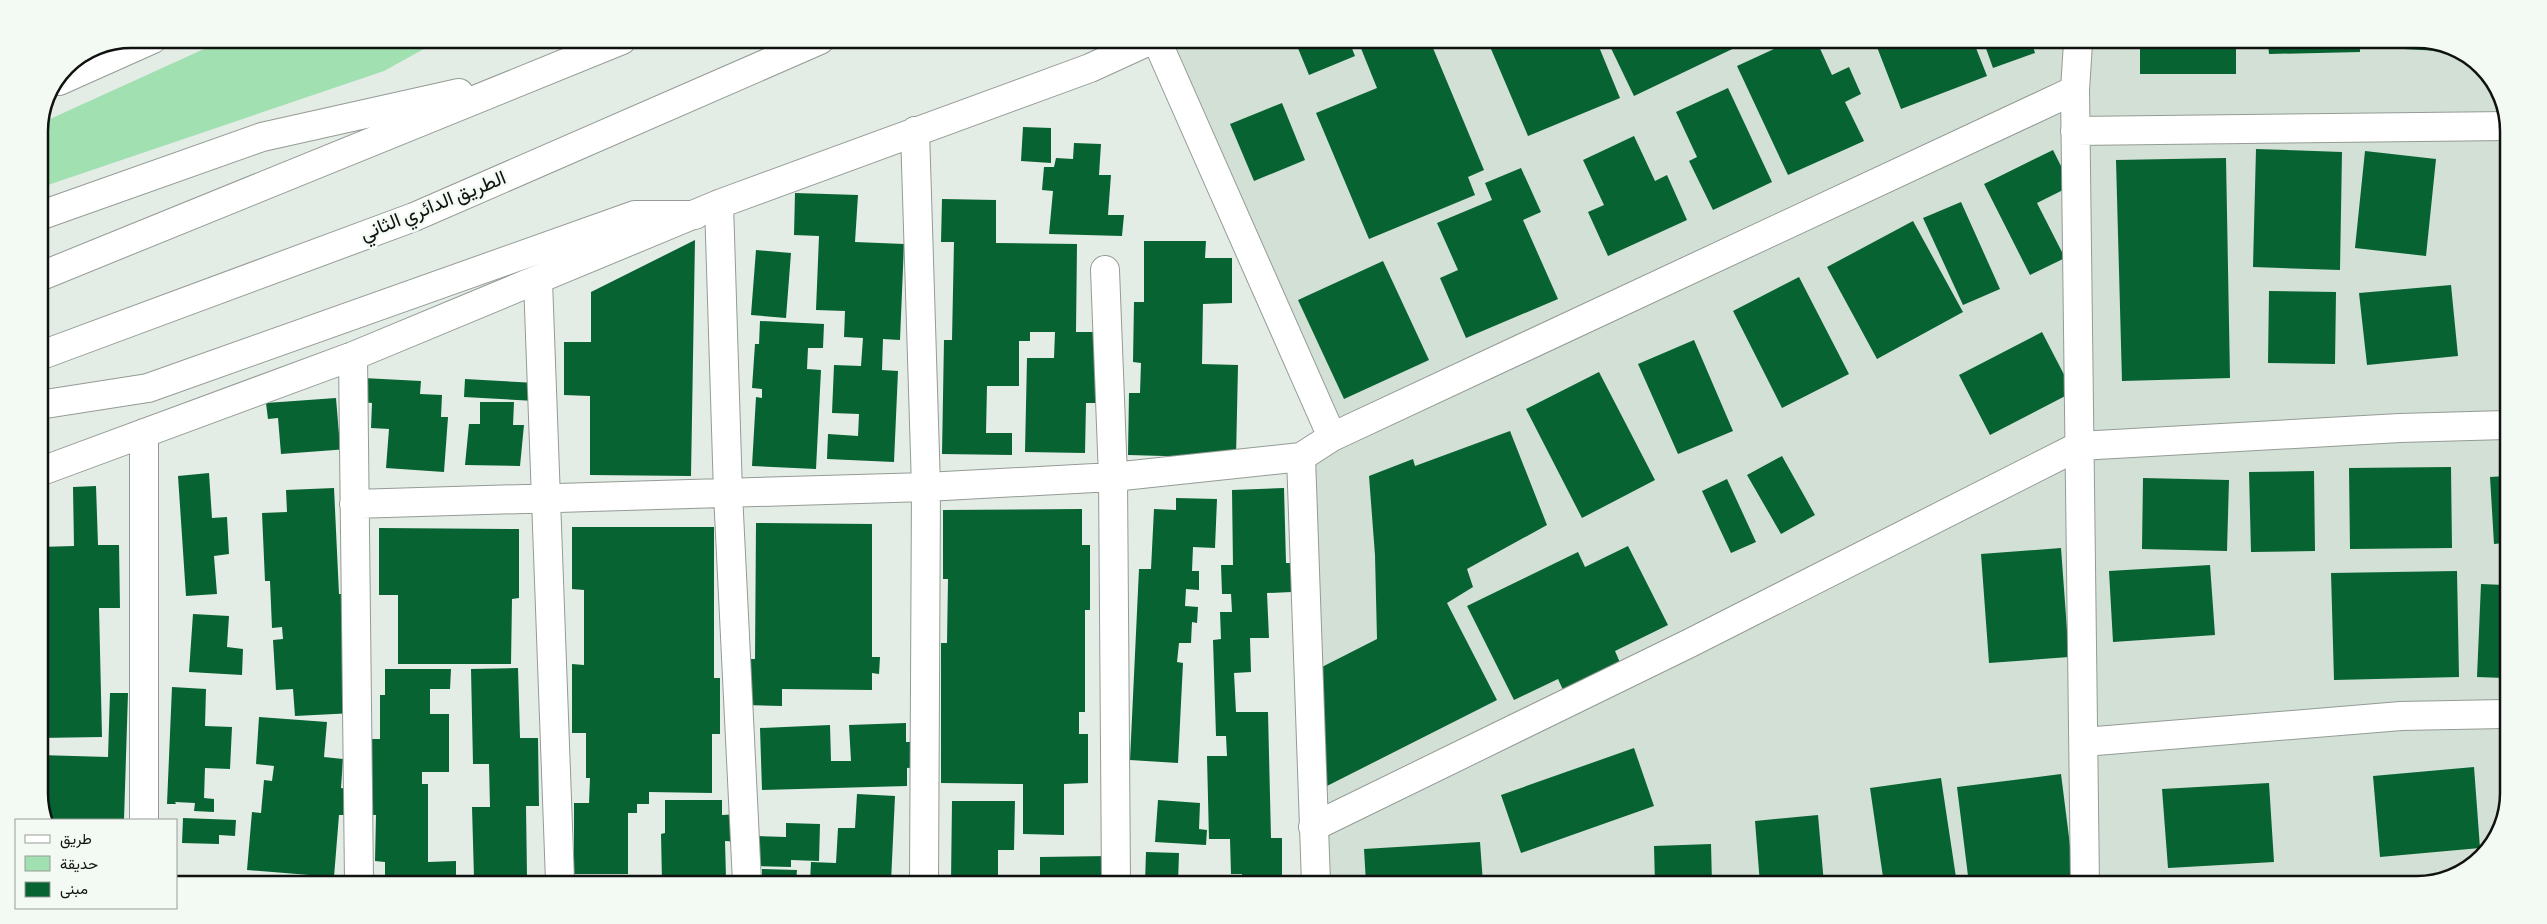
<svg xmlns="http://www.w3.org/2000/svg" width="2547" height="924" font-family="'Alegreya Sans',Vazirmatn,sans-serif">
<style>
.built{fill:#d2e0d5}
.green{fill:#a0e0b1}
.building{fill:#076332}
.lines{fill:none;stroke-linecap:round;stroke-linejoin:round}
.minor-casing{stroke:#949b95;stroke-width:30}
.trunk-casing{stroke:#949b95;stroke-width:30}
.minor{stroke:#fff;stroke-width:28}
.trunk{stroke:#fff;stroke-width:28}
.labels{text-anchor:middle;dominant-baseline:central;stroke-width:5;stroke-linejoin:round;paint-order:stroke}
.street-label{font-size:20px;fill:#101210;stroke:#f2faf3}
.rim{fill:none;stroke:#101210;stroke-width:2.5}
</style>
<rect width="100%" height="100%" fill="#e4ece6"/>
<!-- built -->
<path class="built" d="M1157,41l1289,3 43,30 19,50 -5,699 -31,43 -55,19 -1101,-2 -15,-426 31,-20z"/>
<!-- green -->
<path class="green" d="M226,39h216l-58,32 -345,117v-64z"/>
<!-- building -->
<path class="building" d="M1295,41h54l6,15 -46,19z
M1358,41h72l54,129 -16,7 7,18 -106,44 -53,-126 61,-25z
M1488,42h109l23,56 -92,38z
M1608,42h139l-113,54z
M1789,42h28l15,33 17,-8 12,27 -16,8 19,39 -76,34 -51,-109z
M1875,42l99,1 13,33 -86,33z
M1984,43h48l3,10 -42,15z
M2140,43h96v31h-96z
M2268,43h92v9l-91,2z
M2385,43l61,1 12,8 -73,-4z
M1728,88l44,94 -59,28 -24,-49 8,-4 -21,-45z
M1282,103l23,57 -51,21 -24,-57z
M1023,127l28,1v35l-30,-2z
M1634,136l21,45 12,-6 20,45 -79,36 -20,-44 16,-7 -21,-45z
M1074,143l27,1 -2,31h12l-3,40h16l-2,21 -73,-2 4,-43 -11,-1 2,-23h10l2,-9 17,1z
M2256,149l86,3 -2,118 -87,-3z
M2053,150l18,36 -34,17 28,55 -35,17 -46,-91z
M2365,151l71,8 -10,97 -71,-8z
M2226,158l4,220 -108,3 -6,-221z
M1521,168l20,44 -18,8 35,79 -92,39 -26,-60 18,-8 -21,-47 55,-23 -7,-17z
M795,193l63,2 -3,47 49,2 -4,96 -17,-1 -1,31 16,1 -4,91 -67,-3 1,-25 30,2 1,-22 -27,-1 2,-48 27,1 2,-28 -19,-1 1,-26 -29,-1 3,-74 -25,-1z
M942,199l54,1v43l81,1 -1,88h24l-2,71h-12l-1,50 -60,-1 2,-94h27l1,-26h-25v9h-11v45h-32l-1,47h26v22l-70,-1 2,-114h8l2,-98h-13z
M1961,202l39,87 -37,16 -40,-87z
M1913,221l50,91 -86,47 -50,-92z
M695,240l-4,236 -101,-1v-79l-26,-1v-53h27v-50z
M1144,241h62l-1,17h27v45l-29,1 -1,60 36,1 -2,93 -108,-3 1,-62h11l1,-30 -8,-1 1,-60h10z
M756,250l35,3 -5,65 -35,-3z
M1383,261l46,99 -85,39 -46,-99z
M1799,277l50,97 -67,34 -49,-97z
M2451,285l7,71 -91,9 -8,-72z
M2269,291l67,1 -1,72 -67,-1z
M760,321l64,3 -1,24h-15l-1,21 14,1 -5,99 -64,-3 4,-69 6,1v-9l-10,-1 3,-44h4z
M2042,332l31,60 -83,43 -31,-60z
M1694,340l39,91 -55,23 -40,-90z
M1599,372l56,108 -73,38 -56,-109z
M363,378l58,3 -1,13 22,1 -1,22h7l-4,55 -58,-4 3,-39 -18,-1 1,-25 -11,-1z
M465,379l72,4 -2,18 -71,-4z
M336,398l3,36 8,-1 1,16 -67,5 -3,-36 -10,1 -2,-16z
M480,402h34l-1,23h11l-4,41 -55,-1 4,-41h11z
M1510,431l37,94 -80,44 6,18 -26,16 50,97 -174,88 -5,-119 59,-30 -2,-84 -6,-79 44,-17 2,7z
M1782,456l33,59 -34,19 -34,-59z
M2451,467l1,81 -102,1 -1,-81z
M2314,471l1,80 -64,1 -2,-80z
M209,473l3,45 15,-1 2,37 -15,2 3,38 -31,2 -8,-120z
M2506,476l-1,67 -11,1 -4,-67z
M2143,478l86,2 -2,71 -85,-2z
M1727,479l29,63 -25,11 -29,-62z
M96,486l2,59h21l1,63h-21l3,129 -63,1v-191l35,-1 -1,-59z
M334,488l5,106h9l6,119 -59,3 -2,-27 -17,1 -3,-50 10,-1 -1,-12 -10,1 -2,-47h-5l-3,-68 25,-1 -1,-22z
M1284,488l2,75h5l1,29 -25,1 2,45h-19l1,34 -17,1 2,39h32l3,126h11v45h-40v-9h-11l-1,-35h-21l-2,-83h20l-1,-20h-10l-3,-96 8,-1 -1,-27h12l-1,-18h-9l-1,-29h12l-1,-75z
M1176,498l41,1 -2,49 -22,-1 -1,24h7v19l-13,-1 -1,17 13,1 -1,16 -5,-1 -1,21h-12l-2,19 6,1 -5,100 -48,-3 9,-191h12l3,-60 22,1z
M1082,509v36h8v65h-5v102h-6v22h9v49l-24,1v51l-41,-1v-50l-82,-1v-140h6l1,-64h-5v-69z
M756,523l116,1v133h8l-1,17 -7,-1v17l-90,-1v17l-38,-1v-46h11z
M572,527h142v151h6v56h-8v59l-63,-1v12h-12v9h-9v61h-54v-71h15l1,-25h-4v-45h-14v-69l12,1v-75l-12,-1z
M379,528l140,1v69l-7,1 -1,65h-113v-69h-19z
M1628,546l40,79 -53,26 6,14 -57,27 -6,-13 -44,21 -47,-94 111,-54 7,15z
M2061,548l8,109 -80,6 -8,-109z
M2210,565l5,70 -102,7 -4,-71z
M2457,571l2,106 -125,3 -3,-107z
M2481,584l24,1 -1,93 -27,-1z
M193,614l36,2 -2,31 16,2 -1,26 -53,-3z
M518,668l2,70h18l1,68h-13l1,71 18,-1v5h-51v-3h-20l-2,-71h18l-1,-43h-16l-2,-95z
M385,669h66l-1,20h-20v25h19v58h-27v12h6v78l28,-1v20h-71v-19l-10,-1 1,-46h-5v-76h9v-44h5z
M172,687l34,2 -1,37 27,1 -2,42 -25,-1 -1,30 10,1v13l-20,-1 1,-8 -20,-1 1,2h-9z
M110,693h18l-4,127h-77l-8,-20v-45l69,2z
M259,717l68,5 -3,35 19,2 -2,29 7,1 -2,26h-7l-5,62 -87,-7 5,-58 9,1 3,-33 8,1 2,-15 -18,-2z
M906,723v19h14l1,25 -14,1v18l-145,4 -2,-62 70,-3 1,36h20l-2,-36z
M1634,748l20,58 -133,47 -20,-58z
M2474,767l6,81 -100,9 -7,-81z
M2061,774l14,111 -106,-1 -12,-97z
M1941,778l16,106h-73l-14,-96z
M2269,783l5,79 -106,6 -6,-79z
M857,794l38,2 -4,86h-81l1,-20 25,1 2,-35h17z
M665,800h57v15l19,-1v28l-16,-1 1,37 11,-1v5h-75l-1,-48 4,-1z
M1158,800l42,3 -1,26 8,1 -1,15 -51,-3z
M952,801h63l-1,49h-16v32h-47z
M1818,815l6,69h-64l-5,-63z
M183,818l53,2 -1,16 -16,-1v9l-37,-1z
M786,823l34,1 -1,37 -28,-1v7l-35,-1 1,-30 29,1z
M1480,842l3,41h-117l-2,-34z
M1711,844l1,40h-57l-1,-38z
M1146,852l33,1 -1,30h-33z
M1110,856l1,27 -71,-1v-25z
M762,869l35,1 -1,12h-34z
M1624,881l1,3h-21v-2z"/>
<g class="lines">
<!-- minor casing -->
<g class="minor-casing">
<path id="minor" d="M1157,41l175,396
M2078,43l-3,47 10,795
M59,81l94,-42
M915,131l11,356 -2,395
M2075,131l433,-5
M719,204l9,289 19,389
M1105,270l8,207 3,406
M538,281l22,600
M353,356l6,525
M1301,457l15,426
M39,472l314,-116 366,-152 371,-136 59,-27
M354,504l572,-17 187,-10 188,-20 31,-20 743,-347
M2084,742l317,-26 103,-2
M144,820v-387
M1313,827l377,-184 389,-197 321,-18 106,-3"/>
</g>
<!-- trunk casing -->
<g class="trunk-casing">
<path id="trunk" d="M39,216l223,-79 197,-44
M39,277l583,-237
M39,356l375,-139 406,-177
M39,405l109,-17 487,-173h60"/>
</g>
<!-- minor -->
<use href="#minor" class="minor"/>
<!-- trunk -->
<use href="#trunk" class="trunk"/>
</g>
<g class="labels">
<!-- street labels -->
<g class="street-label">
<text transform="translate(433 206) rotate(-22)">الطريق الدائري الثاني</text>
</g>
</g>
<!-- crop -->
<path d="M0 0H2547V924H0ZM131 48H2417A83 83 0 0 1 2500 131V793A83 83 0 0 1 2417 876H131A83 83 0 0 1 48 793V131A83 83 0 0 1 131 48Z" fill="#f2faf3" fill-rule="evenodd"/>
<path class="rim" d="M131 48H2417A83 83 0 0 1 2500 131V793A83 83 0 0 1 2417 876H131A83 83 0 0 1 48 793V131A83 83 0 0 1 131 48Z"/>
<!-- legend -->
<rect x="15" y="819" width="162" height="90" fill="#f2faf3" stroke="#989d98"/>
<rect x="25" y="835" width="25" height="8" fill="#ffffff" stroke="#989d98"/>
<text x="60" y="844" font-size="15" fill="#101210">طريق</text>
<rect x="25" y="856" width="25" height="15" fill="#a0e0b1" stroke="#989d98"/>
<text x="60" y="869" font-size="15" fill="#101210">حديقة</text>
<rect x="25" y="882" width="25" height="15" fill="#076332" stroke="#989d98"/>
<text x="60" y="894" font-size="15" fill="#101210">مبنى</text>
</svg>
